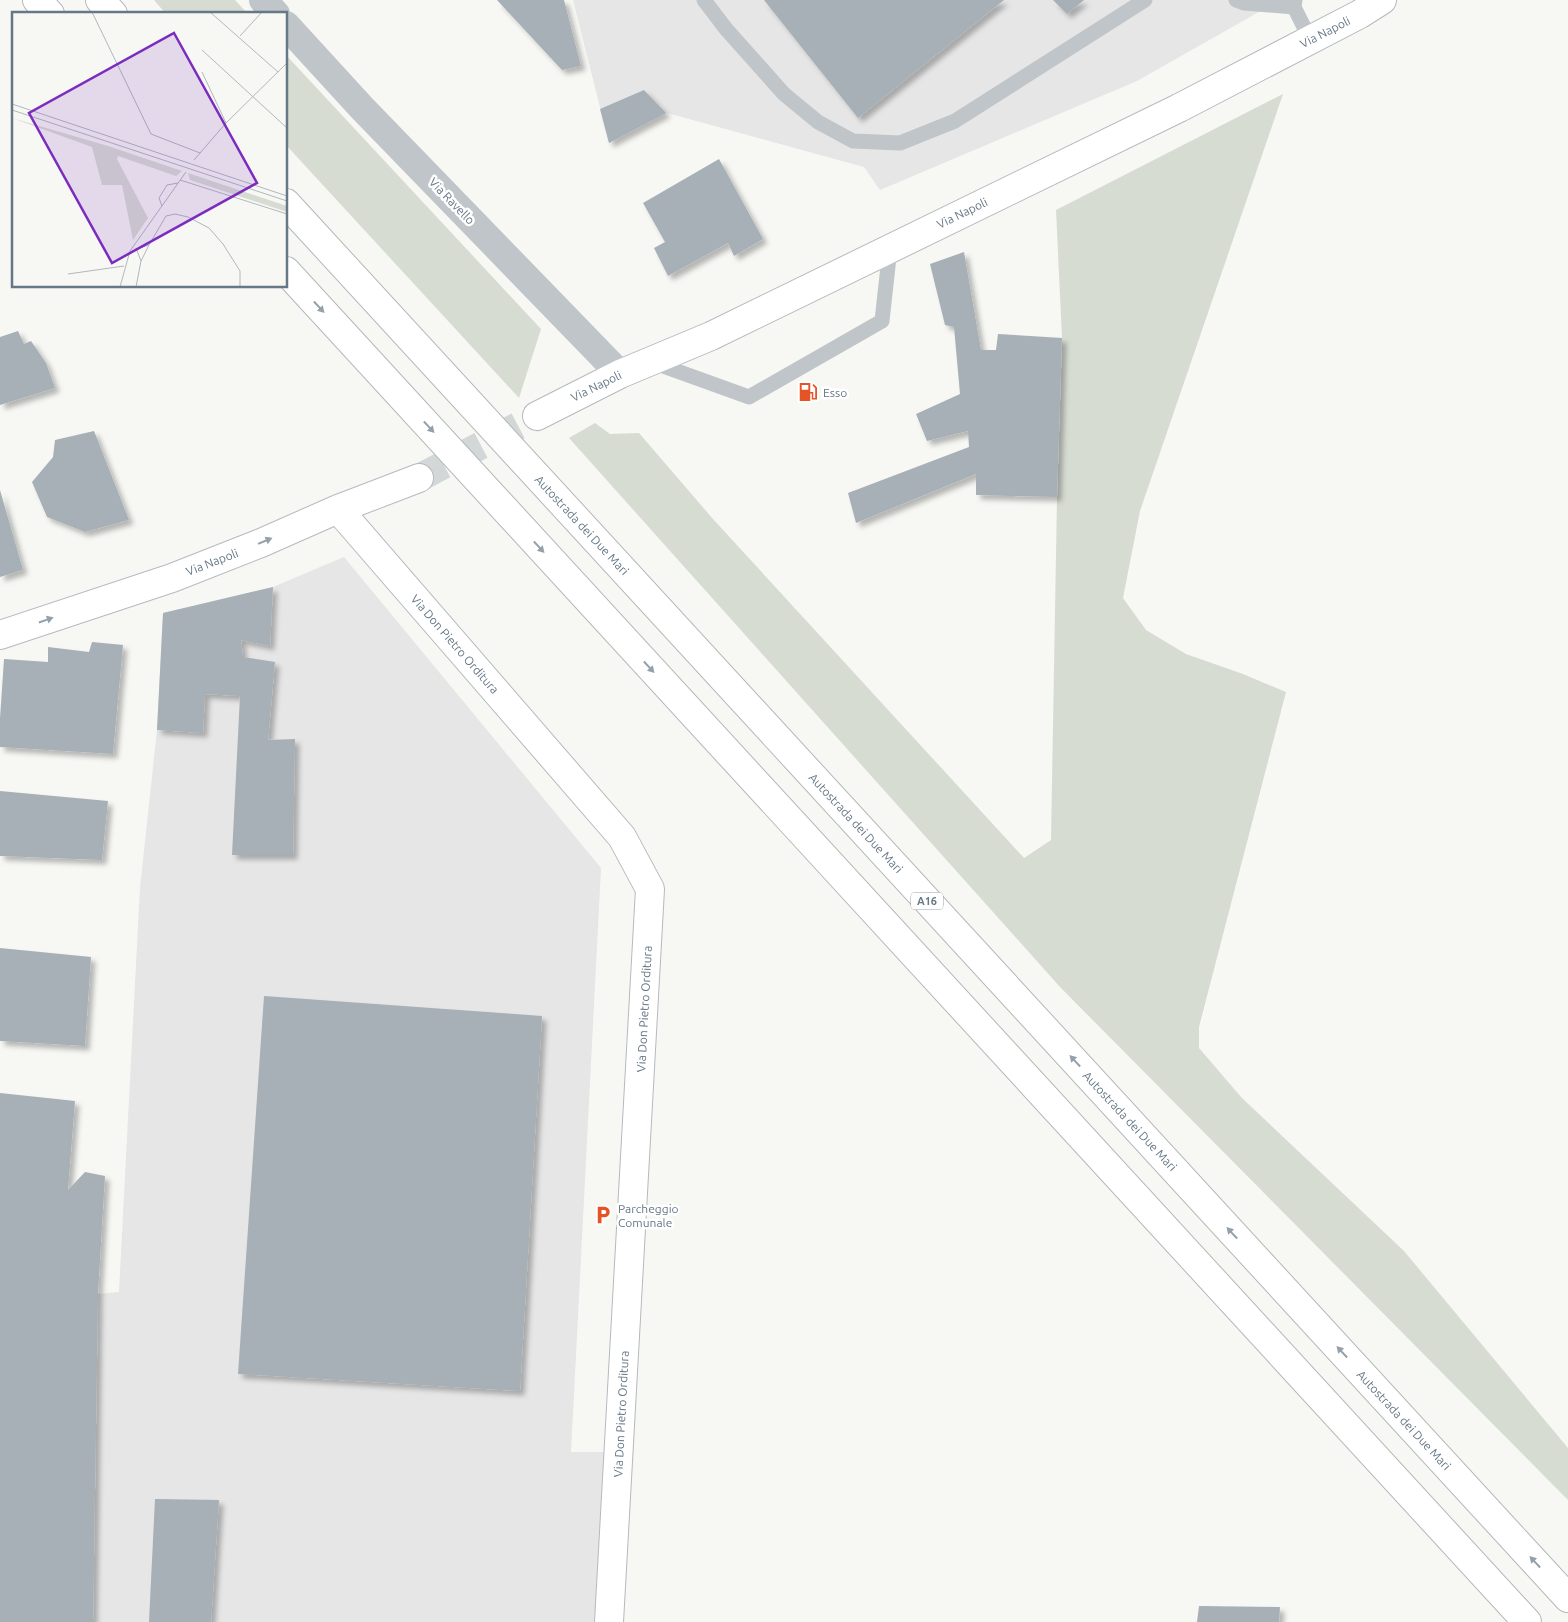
<svg xmlns="http://www.w3.org/2000/svg" width="1568" height="1622" font-family="Ubuntu,sans-serif">
<style>
.built{fill:#e5e6e5}
.green{fill:#d7dcd3}
.building{fill:#a7b0b6;filter:url(#shadow)}
.lines{fill:none;stroke-linecap:round;stroke-linejoin:round}
.secondary-tunnel{stroke:#d3d7d8;stroke-width:28;stroke-dasharray:28 14;stroke-linecap:butt}
.secondary-casing{stroke:#b5babf;stroke-width:30}
.highway-casing{stroke:#b4b8bb;stroke-width:30}
.lane{stroke:#c0c5c9;stroke-width:15}
.street{stroke:#c0c5c9;stroke-width:28}
.secondary{stroke:#fff;stroke-width:28}
.highway{stroke:#fff;stroke-width:28}
.oneway{fill:#94a0aa}
.labels{text-anchor:middle;dominant-baseline:central;stroke-width:5;stroke-linejoin:round;paint-order:stroke}
.shield{fill:#fff;stroke:#94a0aa;stroke-width:1}
.shield-label{font-size:11px;font-weight:bold;fill:#667786}
.street-label{font-size:12px;fill:#667786;stroke:#fff}
.poi-label{font-size:12px;fill:#667786;stroke:#fff;text-anchor:start}
.inset-road{fill:none;stroke:#b0b8be;stroke-width:1}
.view{fill:#7b2cbf;fill-opacity:0.15;stroke:#7b2cbf;stroke-width:2.5}
.inset-edge{fill:none;stroke:#667786;stroke-width:2.5}
</style>
<defs>
<filter id="shadow"><feDropShadow dx="4.5" dy="4.5" stdDeviation="2.5" flood-color="#0004"/></filter>
</defs>
<rect width="100%" height="100%" fill="#f7f7f4"/>
<!-- built -->
<path class="built" d="M573,0h707l-143,81 -257,109 -16,-23 -197,-54 -58,30z
M344,557l257,311 -30,584h37l-14,170h-594v-333l98,5 21,-2 21,-404 17,-158 6,-117 110,-26z"/>
<!-- green -->
<path class="green" d="M154,0h81l13,14h-82z
M286,55l255,274 -22,69 -233,-253z
M1283,94l-143,417 -17,87 23,32 40,24 57,20 43,18 -87,335v21l43,50 162,153 164,197v52l-508,-513 -491,-549 26,-15 15,11 29,-1 74,86 311,339 27,-18 6,-343 5,-159 -6,-128z"/>
<!-- building -->
<path class="building" d="M497,0h67l17,66 -19,4z
M764,0h240l-146,118z
M1053,0h31l-17,14z
M644,90l22,23 -57,30 -9,-34z
M719,159l44,80 -29,17 -6,-13 -60,33 -14,-28 11,-6 -22,-39z
M964,252l17,98h15l2,-16 64,4 -5,159 -81,-2v-21l-120,49 -8,-30 121,-46 -1,-16 -41,10 -11,-27 44,-20 -6,-67 -9,-2 -15,-61z
M18,331l6,13 7,-3 15,22 9,25 -55,17v-68z
M94,431l35,89 -44,12 -38,-15 -15,-35 21,-25 2,-17z
M0,490l23,80 -23,7z
M273,587l-3,59 -29,-6 2,17 32,5 -7,78 27,-1 -2,116h-61l8,-159 -35,-2 -2,39 -46,-3 6,-117z
M92,642l31,3 -10,109 -113,-7v-29l4,-59 44,3v-15l41,5z
M0,791l108,10 -6,59 -102,-4z
M0,948l91,9 -6,89 -85,-5z
M264,996l278,20 -22,375 -282,-17z
M0,1093l75,8 -7,89 17,-18 20,4 -7,118 -5,328h-93z
M155,1499l64,1 -8,122h-62z
M1199,1606l81,1 -1,15h-82z"/>
<g class="lines">
<!-- secondary-tunnel -->
<path class="secondary-tunnel" d="M419,478l118,-62"/>
<!-- secondary casing -->
<g class="secondary-casing">
<path id="secondary" d="M537,416l83,-42 91,-38 468,-228 181,-94 22,-14
M338,509l284,328 28,52 -41,733
M0,635l172,-57 89,-35 77,-34 81,-31"/>
</g>
<!-- highway casing -->
<g class="highway-casing">
<path id="highway" d="M37,0l13,14
M100,0l13,14
M286,203l1282,1395
M286,271l1241,1351"/>
</g>
<!-- lane -->
<path class="lane" d="M704,0l22,29 58,65 34,28 35,19 47,2 55,-22 190,-121
M1236,0l8,3 50,4
M1295,0l-1,7 16,32
M652,362l97,35 133,-76 8,-73"/>
<!-- street -->
<path class="street" d="M263,0l13,14
M286,25l76,83 258,266"/>
<!-- secondary -->
<use href="#secondary" class="secondary"/>
<!-- highway -->
<use href="#highway" class="highway"/>
</g>
<!-- one-way arrows -->
<defs><path id="oneway-solid" d="M-6-.8H1V-3.2L6.5 0L1 3.2V.8H-6Z" transform="scale(1.25)"/></defs>
<g class="oneway">
<use href="#oneway-solid" transform="translate(319 307) rotate(47)"/>
<use href="#oneway-solid" transform="translate(429 427) rotate(47)"/>
<use href="#oneway-solid" transform="translate(265 541) rotate(-23)"/>
<use href="#oneway-solid" transform="translate(539 547) rotate(47)"/>
<use href="#oneway-solid" transform="translate(46 620) rotate(-19)"/>
<use href="#oneway-solid" transform="translate(649 667) rotate(47)"/>
<use href="#oneway-solid" transform="translate(1075 1061) rotate(-133)"/>
<use href="#oneway-solid" transform="translate(1232 1233) rotate(-133)"/>
<use href="#oneway-solid" transform="translate(1342 1352) rotate(-133)"/>
<use href="#oneway-solid" transform="translate(1535 1562) rotate(-133)"/>
</g>
<!-- icons -->
<defs>
<g id="fuel-bare" transform="scale(1.5)"><path d="M-5.5-6h7V0h2V4h1.3V-2.5L3-4.5l.8-.8L6-3V5H2.5V1h-1V6h-7ZM-4.2-4.7v3.2H.2V-4.7Z" fill="#e55427" stroke="#fff" stroke-width="2.5" paint-order="stroke"/></g>
<g id="parking-bare" transform="scale(1.5)"><path d="M-3.5-5.5H1a3.5 3.5 0 0 1 0 7H-1V5.5H-3.5ZM-1-3.4V-.6H.8a1.4 1.4 0 0 0 0-2.8Z" fill="#e55427" stroke="#fff" stroke-width="2.5" paint-order="stroke"/></g>
</defs>
<g fill-rule="evenodd">
<use href="#fuel-bare" x="808" y="392"/>
<use href="#parking-bare" x="603" y="1215"/>
</g>
<g class="labels">
<!-- shield labels -->
<rect class="shield" x="911" y="892.5" width="32" height="17" rx="4"/>
<g class="shield-label">
<text x="927" y="901">A16</text>
</g>
<!-- street labels -->
<g class="street-label">
<text transform="translate(1325 32) rotate(-27)">Via Napoli</text>
<text transform="translate(452 201) rotate(46)">Via Ravello</text>
<text transform="translate(962 213) rotate(-26)">Via Napoli</text>
<text transform="translate(596 386) rotate(-26)">Via Napoli</text>
<text transform="translate(582 525) rotate(47)">Autostrada dei Due Mari</text>
<text transform="translate(212 562) rotate(-21)">Via Napoli</text>
<text transform="translate(455 644) rotate(49)">Via Don Pietro Orditura</text>
<text transform="translate(856 823) rotate(47)">Autostrada dei Due Mari</text>
<text transform="translate(644 1009) rotate(-87)">Via Don Pietro Orditura</text>
<text transform="translate(1130 1121) rotate(47)">Autostrada dei Due Mari</text>
<text transform="translate(621 1414) rotate(-87)">Via Don Pietro Orditura</text>
<text transform="translate(1404 1420) rotate(47)">Autostrada dei Due Mari</text>
</g>
<!-- poi labels -->
<g class="poi-label">
<text x="823" y="392">Esso</text>
<text x="618" y="1208">Parcheggio<tspan x="618" dy="14">Comunale</tspan></text>
</g>
</g>
<!-- overview -->
<g transform="translate(12 12)">
<rect width="275" height="275" fill="#f7f7f4"/>
<path d="M0,106l96,28 74,25 -6,5 -58,-20 -1,3 31,59 -15,22 -11,-55h-20l-10,-38zM176,161l99,33v6l-97,-32z" fill="#d7dcd3"/>
<path class="inset-road" d="M80,0l59,122 49,19M198,0l68,60M228,24l22,-24M190,38l85,78M190,60l24,51M0,92l275,92M0,98l275,91M182,148l32,-37 61,-60M168,168l107,34M150,194l-3,-8 8,-13 11,-2M124,236l5,13 -5,26M125,237l12,-4 17,-29 9,-2 13,3 21,11 14,16 17,27v16M129,249l8,-16M56,262l56,-8M108,275l10,-36 56,-79"/>
<path class="view" d="M162,21l83,150 -145,80 -83,-150z"/>
<rect width="275" height="275" class="inset-edge"/>
</g>
</svg>
